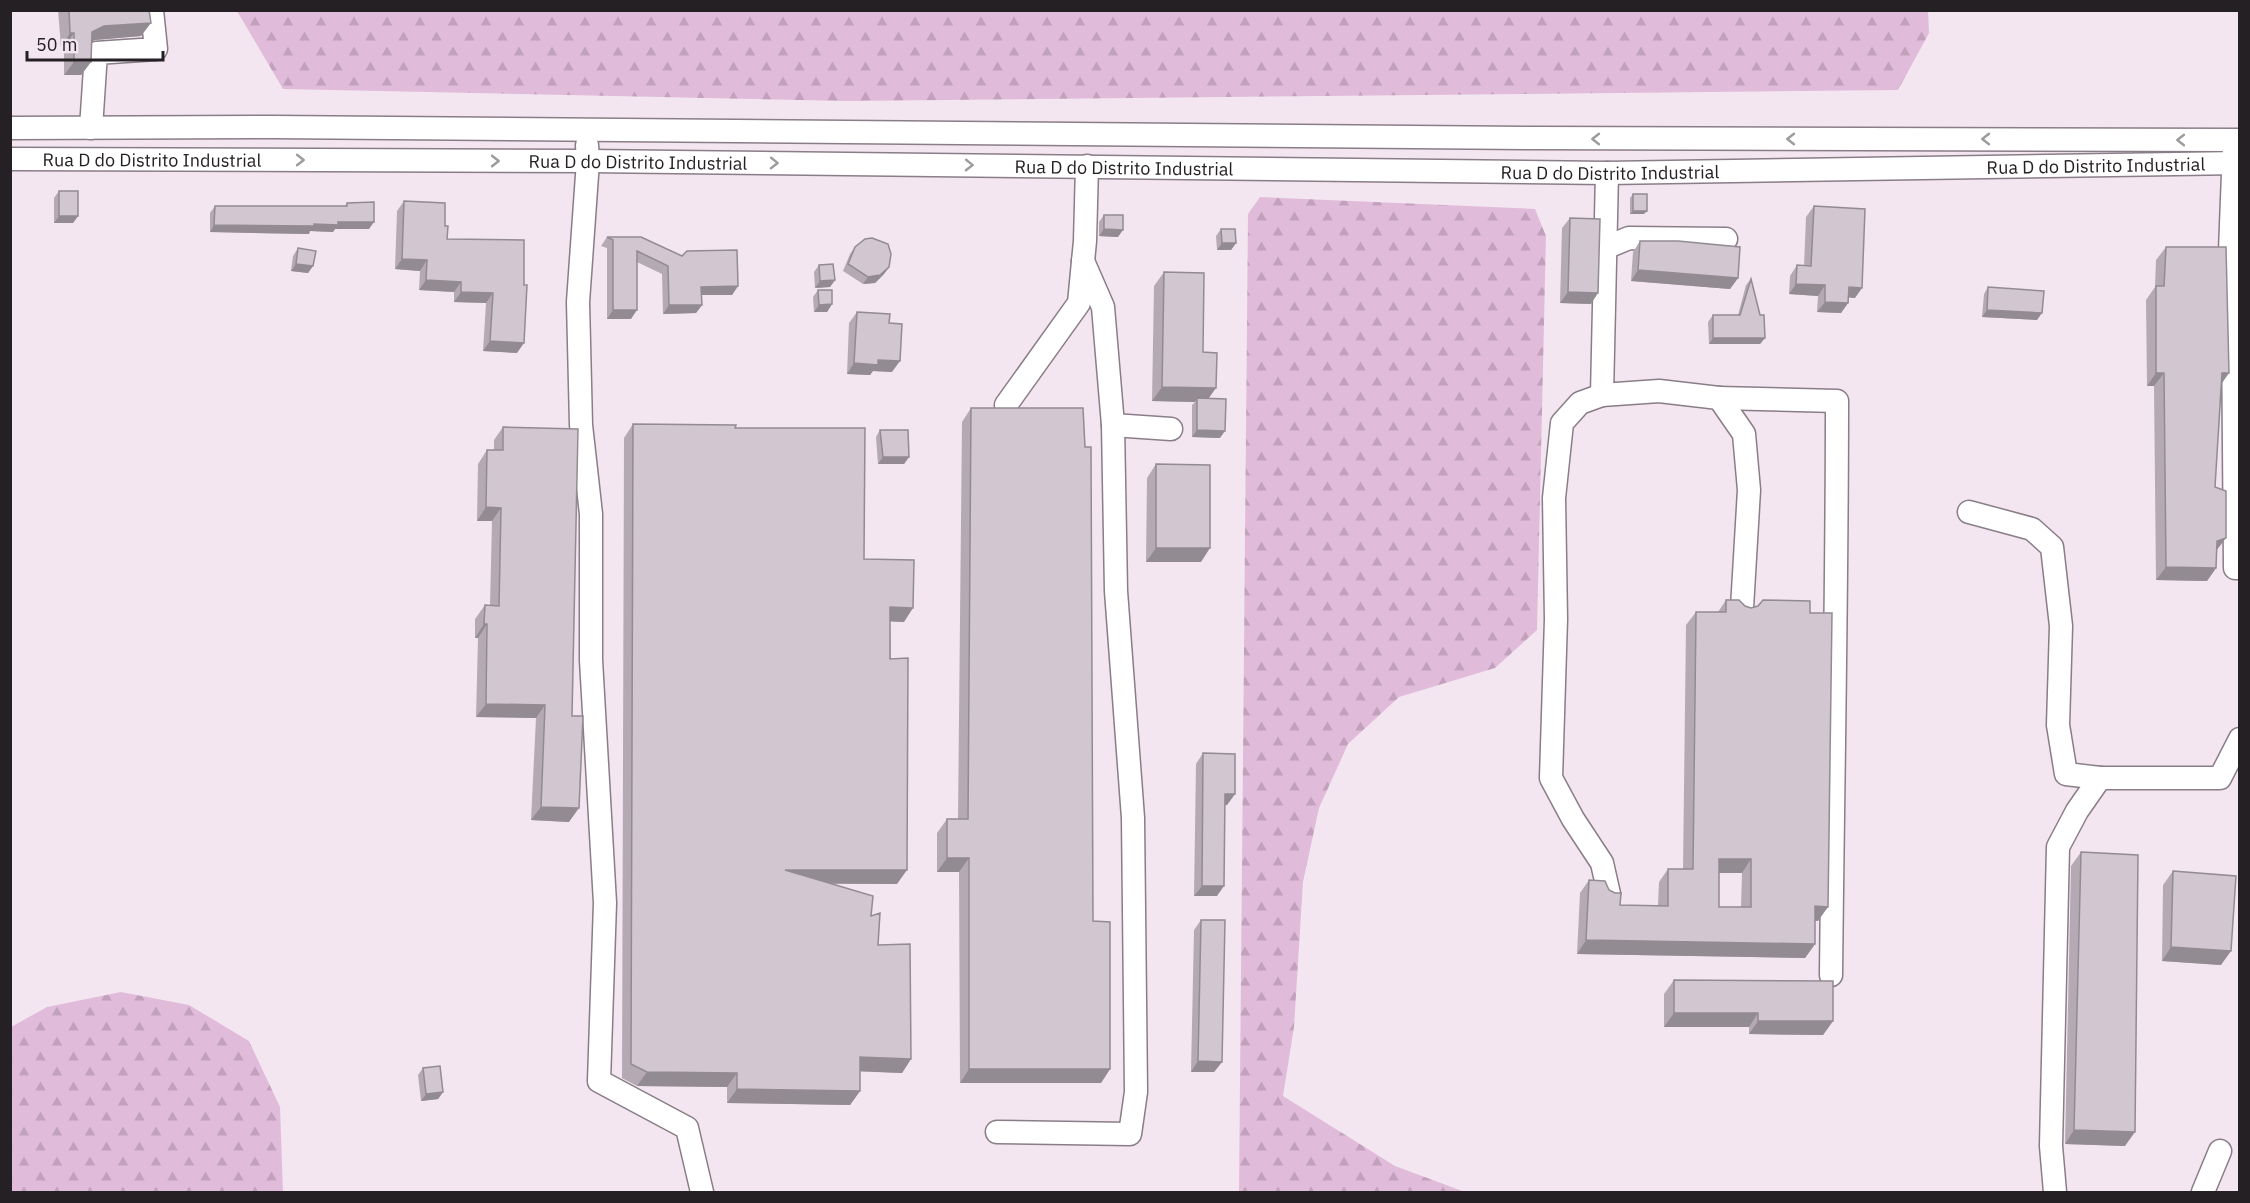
<svg xmlns="http://www.w3.org/2000/svg" width="2250" height="1203" font-family="'IBM Plex Sans',sans-serif">
<style>
.forest{fill:url(#forest-firs)}
.lines{fill:none;stroke-linecap:round;stroke-linejoin:round}
.minor-casing{stroke:#897d87;stroke-width:25}
.minor{stroke:#fff;stroke-width:22}
.wall{fill:#b5aab3;fill-rule:evenodd}
.shaded-wall{fill:#938b92}
.building{fill:#d2c6d0;stroke:#938b92;stroke-width:1.5;fill-rule:evenodd}
.oneway{stroke:#9d9b9c}
.labels{text-anchor:middle;dominant-baseline:central;stroke-width:5;stroke-linejoin:round;paint-order:stroke}
.street-label{font-size:18px;fill:#252024;stroke:#f3e6f0}
</style>
<defs>
<pattern id="forest-firs" width="22" height="20" patternUnits="userSpaceOnUse" patternTransform="scale(1.5)"><rect width="22" height="20" fill="#e1bcda"/><path d="M5 1l3.5 6h-7zM16 11l3.5 6h-7z" fill="#c1a1bb"/></pattern>
</defs>
<rect width="100%" height="100%" fill="#f3e6f0"/>
<!-- forest -->
<path class="forest" d="M1928,10l1,23 -31,57 -1051,11 -564,-12 -46,-78z
M1260,197l275,12 11,27 -9,394 -42,38 -96,29 -51,47 -29,64 -16,74 -9,145 -11,69 112,70 70,26h-226l9,-978z
M121,992l68,13 60,36 31,66 3,85h-272v-165l36,-20z"/>
<g class="lines">
<!-- minor casing -->
<g class="minor-casing">
<g id="minor">
<path d="M10,128l263,-1 1261,11 706,2"/>
<path d="M91,128l5,-75 60,-4 -4,-39"/>
<path d="M587,145l1,16 -10,141 3,123 10,89v146l14,243 -6,178 88,47 15,64"/>
<path d="M2234,147l-4,104h10"/>
<path id="s1" d="M10,159l578,2 1019,12 633,-10"/>
<path d="M1607,173l-5,222 57,-4 60,7 25,36 5,56 -7,118"/>
<path d="M1605,248l24,-10 97,1"/>
<path d="M2230,251l3,72 2,245h5"/>
<path d="M1602,395l-22,8 -18,20 -8,75 2,121 -5,159 22,41 29,44 7,31"/>
<path d="M1719,398l118,3c0,191 -4,382 -6,574"/>
<path d="M1006,405l73,-102 6,-62 2,-75"/>
<path d="M1113,425l58,4"/>
<path d="M1969,512l63,17 20,18 9,79 -3,99 8,49 34,4"/>
<path d="M997,1132l133,2 6,-42 -3,-274 -17,-227 -3,-166 -10,-118 -20,-46"/>
<path d="M2055,1192l-4,-46 7,-299 19,-36 23,-33h120l20,-39"/>
<path d="M2203,1192l17,-41"/>
</g>
</g>
<!-- minor -->
<use href="#minor" class="minor"/>
</g>
<!-- wall -->
<path class="wall" d="M58,10h91l-8,26 -46,4 -3,1 -1,21 -10,13h-17v-28h-3z
M59,191l19,25 -5,7h-19v-25z
M1633,194l11,20h-14v-16z
M404,201l41,25 2,13 77,1 -7,113 -34,-2 3,-48 -32,-1v-10l-35,-2 1,-19 -25,-2 2,-58z
M347,203l22,26h-34l-2,3 -23,-1 -1,3 -99,-2v-19l5,-7h130z
M1814,206l41,92 -6,-1 -1,6 -7,10 -24,-1 1,-16 -29,-2 1,-18 7,-11 7,1 2,-49z
M1104,215l14,22 -19,-1v-14z
M1570,218l21,86 -31,-1 2,-75z
M1221,229l15,14 -5,7h-14l-1,-14z
M607,237l131,49 -6,9h-31l1,10 -6,8 -33,1 -1,-40 -25,-12 -6,57h-24v-71l-6,-2z
M1640,241l98,37 -8,11 -99,-8 2,-29z
M855,247l34,20 -5,7 -9,9 -12,1 -20,-13 7,-17z
M2166,247l55,138 -6,102 1,81 -9,13 -51,-1 -2,-194h-7l-1,-86 9,-13 1,-27z
M298,248l15,18 -5,7 -17,-2 2,-15z
M819,265l16,15 -5,7 -15,1 -1,-16z
M1164,272l39,80 6,46 11,40 -28,-1v-32l3,-3 -43,-1 2,-115z
M1751,279l14,59 -5,6h-51l-1,-22 5,-7h25l8,-30z
M1988,287l49,33 -55,-3 2,-23z
M818,290l14,14 -5,8h-13l-1,-15z
M857,312l32,11 3,49 -19,-1 -3,4 -23,-1 2,-51z
M971,408l122,513 17,148 -9,14h-141l-1,-211h-22v-39l10,-14h11l4,-397z
M633,424l102,4 129,131 40,63 -14,-1 7,263h-64l38,32 7,29 33,114 -9,14 -42,-2v20l-10,14 -123,-2v-16l-90,-1 -15,-8 2,-640z
M503,427l66,395 -38,-2 5,-102 -60,-1 2,-79h-3v-19l10,-14h5l2,-84h-15l1,-57 9,-14h7v-10z
M880,430l29,27 -5,7h-26l-2,-27z
M1156,464l45,98h-55l1,-84z
M1726,600l92,321 -3,-1v24l-10,14 -228,-4 3,-61 9,-13 26,13 5,12h38l1,-23 9,-13h15l3,-244 10,-13h22zM1719,873h23l-1,34h-22z
M1203,753l32,41 -8,11h-2l-8,91h-23l2,-132z
M2081,852l44,294 -60,-2 6,-278z
M2173,871l48,94 -59,-4 1,-76z
M1201,920l21,142 -8,10h-23l3,-142z
M1674,980l159,41 -10,14 -74,-1v-7h-85v-33z
M423,1068l20,24 -5,7 -17,2 -3,-26z"/>
<!-- shaded-wall -->
<path class="shaded-wall" d="M151,23l-10,13 -46,4 -13,5 10,-13 12,-6z
M70,33h4l-10,14h-3z
M74,62h17l-10,13h-17z
M1633,211h14l-3,3h-14z
M59,216h19l-5,7h-19z
M338,222h36l-5,7h-34l-2,3 -23,-1 -1,3 -99,-2 4,-7 100,-1z
M1104,229l19,1 -5,7 -19,-1z
M1222,243h14l-5,7h-14z
M402,259l25,1 -7,11 -25,-2z
M296,264l17,2 -5,7 -17,-2z
M889,267l-5,7 -9,9 -12,1 5,-7z
M1638,270l100,8 -8,11 -99,-8z
M426,280l35,2 -7,10 -35,-2z
M835,280l-5,7 -15,1 5,-7z
M1796,284l29,1 -7,11 -29,-2z
M738,286l-6,9h-37l6,-8z
M1849,287l13,1 -7,10 -13,-1z
M461,292l32,1 -7,10 -32,-1z
M1568,292l30,1 -7,11 -31,-1z
M1825,302l23,1 -7,10 -24,-1z
M832,304l-5,8h-13l5,-7z
M669,305h33l-6,8 -33,1z
M613,310h24l-6,9h-24z
M1987,310l55,3 -5,7 -55,-3z
M1713,338h52l-5,6h-51z
M490,341l34,2 -7,10 -34,-2z
M878,360l22,1 -8,11 -19,-1 -3,4 -23,-1 7,-11z
M2156,373h8l-10,13h-7z
M2222,373h7l-9,13z
M1162,387l54,1 -10,14 -9,-4 -2,4 -43,-1z
M1197,430l28,1 -5,7 -28,-1z
M883,457h26l-5,7h-26z
M486,507l15,1 -9,13h-15z
M2226,538l-10,13 1,-10z
M1156,548h54l-9,14h-55z
M2166,567l50,1 -9,13 -51,-1z
M890,607l23,1 -9,14 -24,-1z
M484,624h3l-9,14h-3z
M486,704l59,1 -9,13 -60,-1z
M1225,794h10l-8,11h-9z
M541,807l38,1 -10,14 -38,-2z
M947,858h22l-10,14h-22z
M1719,859h32l-9,14h-32z
M785,870h122l-10,14 -122,-1z
M1202,886h22l-7,10h-23z
M1815,906l13,1 -10,14 -12,-1z
M1586,940l229,4 -10,14 -228,-4z
M2171,947l60,4 -10,14 -59,-4z
M1674,1013h84l-9,14h-85z
M1758,1021h75l-10,14 -74,-1z
M860,1057l51,2 -9,14 -52,-2z
M1198,1061l24,1 -8,10h-23z
M969,1069h141l-9,14h-141z
M647,1072l90,1 -10,14 -90,-1z
M737,1089l123,2 -10,14 -123,-2z
M443,1092l-5,7 -17,2 5,-7z
M2074,1130l61,2 -10,14 -60,-2z"/>
<!-- building -->
<path class="building" d="M69,10h80l2,13 -47,3 -12,6 -1,30h-17v-29h-4z
M59,191h19v25h-19z
M1633,194h14v17h-14z
M404,201l41,2v23h3l-1,13 77,1v45h3l-3,58 -34,-2 3,-48 -32,-1v-10l-35,-2 1,-20 -25,-1z
M374,202v20h-36v3l-24,-1v2l-100,-1 1,-19h132v-3z
M1814,206l51,3 -3,79 -13,-1 -1,16 -23,-1v-17l-29,-1 1,-19 14,1z
M1104,215h19v15l-19,-1z
M1570,218l30,1 -2,74 -30,-1z
M1221,229h14l1,14h-14z
M607,237h34l41,19 5,-5 50,-1 1,36 -37,1 1,18h-33l-1,-39 -31,-15v59h-24v-70z
M872,238l16,6 3,10 -2,13 -9,8 -12,2 -20,-13 7,-17 10,-8z
M1640,241h38l62,6 -2,31 -100,-8z
M2166,247h60l3,126h-7l-7,114 11,4v47l-9,3 -1,27 -50,-1 -2,-194h-8v-87h8z
M298,248l18,3 -3,15 -17,-2z
M833,264l2,16 -15,1 -1,-16z
M1164,272l40,1 -1,79 14,1 -1,35 -54,-1z
M1751,279l9,36h4l1,23h-52v-23h27z
M1988,287l56,4 -2,22 -55,-3z
M818,290h14v14l-13,1z
M857,312l33,2 -1,9 13,1 -2,37 -22,-1v5l-24,-2z
M1197,398l29,1 -1,32 -28,-1z
M971,408h112l2,39h6l2,474 17,1v147h-141v-211h-22v-39h21z
M633,424l103,1 -1,3h130l-1,131 50,1 -1,48 -23,-1v52l18,-1 -1,212h-122l88,26 -2,20 9,-3 -2,32 32,-1 1,115 -51,-2v34l-123,-2v-16l-90,-1 -16,-8z
M503,427l75,2 -6,287h11l-4,92 -38,-1 4,-102 -59,-1 1,-80h-3l1,-19 14,1 2,-98 -15,-1 1,-57h16z
M880,430h28l1,27h-26z
M1156,464l54,1v83h-54z
M1726,600h13l6,6 6,2 7,-2 5,-6 47,1v12h22l-4,294 -13,-1v38l-229,-4 3,-60 16,1 4,9 6,3h6l-1,12 48,1v-37h25l3,-257h30zM1719,859h32v48h-32z
M1203,753l32,1v40h-10l-1,92h-22z
M2081,852l57,3 -3,277 -61,-2z
M2173,871l63,5 -5,75 -60,-4z
M1201,920h24l-3,142 -24,-1z
M1674,980l159,1v40h-75v-8h-84z
M440,1066l3,26 -17,2 -3,-26z"/>
<!-- one-way arrows -->
<defs><path id="oneway-chevron" d="M-2-3.5L2.5 0L-2 3.5" fill="none" stroke-width="1.6" stroke-linecap="round" stroke-linejoin="round" transform="scale(1.5)"/></defs>
<g class="oneway">
<use href="#oneway-chevron" transform="translate(1596 139) rotate(-180)"/>
<use href="#oneway-chevron" transform="translate(1791 139) rotate(-180)"/>
<use href="#oneway-chevron" transform="translate(1986 139) rotate(-180)"/>
<use href="#oneway-chevron" transform="translate(2181 140) rotate(-180)"/>
<use href="#oneway-chevron" transform="translate(300 160)"/>
<use href="#oneway-chevron" transform="translate(495 161)"/>
<use href="#oneway-chevron" transform="translate(774 163) rotate(1)"/>
<use href="#oneway-chevron" transform="translate(969 165) rotate(1)"/>
</g>
<g class="labels">
<!-- street labels -->
<g class="street-label">
<text stroke="none"><textPath href="#s1" startOffset="142">Rua D do Distrito Industrial</textPath></text>
<text stroke="none"><textPath href="#s1" startOffset="628">Rua D do Distrito Industrial</textPath></text>
<text stroke="none"><textPath href="#s1" startOffset="2086">Rua D do Distrito Industrial</textPath></text>
<text stroke="none"><textPath href="#s1" startOffset="1114">Rua D do Distrito Industrial</textPath></text>
<text stroke="none"><textPath href="#s1" startOffset="1600">Rua D do Distrito Industrial</textPath></text>
</g>
</g>
<!-- border -->
<rect width="2250" height="1203" fill="none" stroke="#252024" stroke-width="24"/>
<!-- scale -->
<path d="M27 51v9h136v-9" fill="none" stroke="#252024" stroke-width="3"/>
<text x="36" y="51" font-size="18" fill="#252024" stroke="#f3e6f0" stroke-width="4.5" paint-order="stroke">50 m</text>
</svg>
